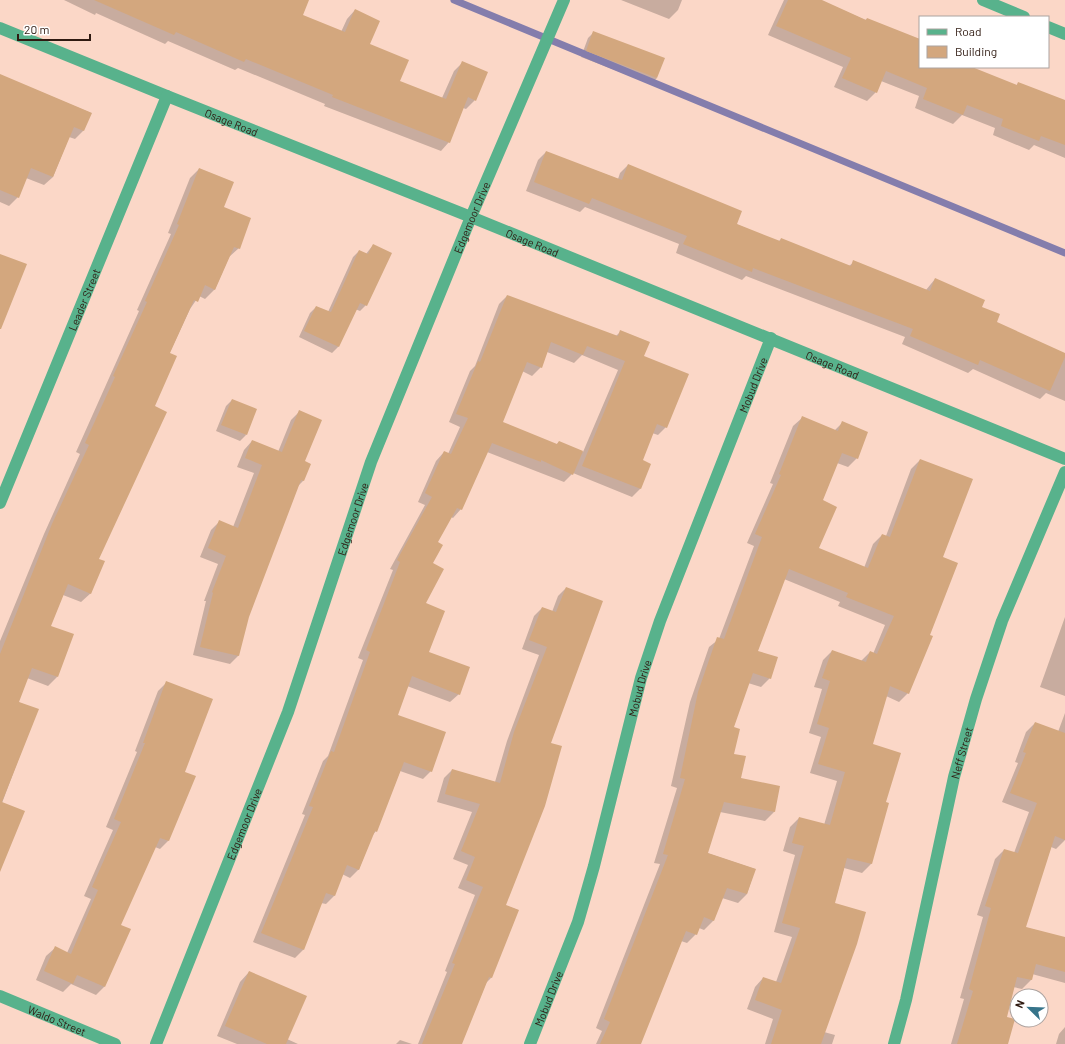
<svg xmlns="http://www.w3.org/2000/svg" width="1065" height="1044" font-family="Barlow,sans-serif">
<style>
.shadow{fill:#0003;fill-rule:evenodd}
.lines{fill:none;stroke-linecap:round;stroke-linejoin:round}
.stream{stroke:#847dac;stroke-width:7}
.building{fill:#d3a77e}
.minor{stroke:#58b28c;stroke-width:12}
.labels{text-anchor:middle;dominant-baseline:central;stroke-width:3;stroke-linejoin:round;paint-order:stroke}
.street-label{font-size:11px;fill:#2f1a11;stroke:#fff}
</style>
<rect width="100%" height="100%" fill="#fbd7c7"/>
<!-- shadow -->
<path class="shadow" d="M64,0h244l-6,16 39,16 6,-13 8,-9 14,34 30,38 43,16 12,-27 9,-9 12,38 -9,9 -3,-1 -14,34 -8,9 -117,-45 1,-2 -87,-36 -3,2 -67,-29 -3,3 -69,-31 -1,2z
M621,0h61l-4,10 -9,9z
M784,0h36l45,20 2,-1 53,21v27h49l47,19 2,-3 47,18v57l-31,-13 -5,5 -36,-15 2,-7 -33,-13 -9,9 -38,-16 4,-12 -38,-15 -5,11 -9,9 -33,-14 9,-20 -75,-32z
M594,32l63,46 -6,6 -70,-27 7,-19z
M0,75l91,38 -8,18 -8,8 -6,-2 -16,40 -9,8 -18,-7 -8,19 -9,9 -9,-4z
M546,152l72,27 2,-6 8,-8 108,59 42,18 3,-3 68,27 5,-4 72,28 9,-11 45,28 15,15 70,32v47l-19,-8 -6,6 -67,-30 -5,4 -66,-29 3,-7 -159,-61 -4,4 -66,-27 3,-9 -94,-37 -5,5 -54,-21 12,-31z
M199,169l24,39 16,40 -10,9 -14,32 -10,10 -6,-3 -9,13 -21,45 -16,52 -55,153 -7,34 -10,9 -18,-7 -13,31 7,51 -9,9 -21,-8 -9,24 19,8 -35,93 -2,60v-222l44,-107 36,-80 -4,-2 63,-141 -2,-1 34,-76 -3,-1 22,-55z
M373,245l-7,60 -6,6 -5,-2 -17,38 -6,6 -33,-16 11,-24 6,-6 12,5 25,-55 6,-6 7,3z
M507,296l108,41 6,-6 22,25 23,71 -8,8 -6,-2 -10,28 8,3 -10,25 -8,8 -59,-24 -9,9 -77,-30 -26,57 -8,9 -2,-1 -14,25 -13,62 4,48 31,42 -9,8 -43,-16 -10,29 34,56 -8,8 -23,-8 -24,60 -4,5 -13,33 -9,9 -8,-4 -8,22 -8,8 -5,-1 -18,47 -8,8 -42,-16 52,-127 -3,-1 21,-53 5,-5 35,-96 -5,-2 35,-88 -3,-1 35,-64 -7,-3 18,-41 8,-9 4,2 12,-27 -11,-5 21,-51 5,-5 24,-62zM547,352l27,11 8,-8 36,15 -35,82 -24,-10 -3,3 -55,-22 21,-52 10,5 9,-9z
M232,400l14,35 -6,6 -24,-10 10,-25z
M299,412l5,50 6,2 -7,17 -5,5 -50,130 -10,40 -8,8 -37,-9 13,-54h-2l14,-37 -18,-7 11,-27 8,-8 14,5 21,-54 -17,-6 7,-17 8,-9 26,11 13,-32z
M802,418l32,13 9,-9 14,36 -9,9 -11,-4 -15,38 -5,47 47,20 9,-24 9,-9 4,1 25,-67 9,-9 22,98 -34,135 -9,9 -13,-6 -14,49 13,58 -14,61 -9,9 -18,-5 -10,36 -10,128 11,3 -3,9h-67l8,-25 -26,-10 8,-22 8,-9 13,4 16,-45 -18,-5 21,-77 -12,-4 7,-24 9,-9 25,7 13,-44 -27,-8 11,-36 -12,-4 13,-44 -8,-2 9,-27 9,-9 29,10 9,-9 3,2 12,-29 -47,-19 2,-4 -56,-23 -27,73 13,26 -9,9 -13,-4 -15,45v26l6,25 40,8 -5,25 -9,9 -45,-9 -13,41 48,16 -8,25 -9,9 -16,-5 -9,23 -9,9 -5,-2 -3,6 -9,9 -6,-2 -41,103h-44l6,-13 -6,-3 64,-164 -6,-1 23,-75 -6,-2 19,-84 19,-55 10,-8 35,-93 -7,-3 26,-59 -3,-1 23,-57z
M566,588l-16,155 -46,162 14,5 -27,68 -5,5 -25,61h-43l29,-72 -2,-1 30,-76 -17,-7 10,-23 -15,-6 19,-47 -35,-10 7,-24 8,-8 43,12 12,-41 32,-86 -17,-6 12,-33 8,-8 10,4 6,-16z
M1065,617v79l-25,-9z
M167,682l17,91 10,4 -26,64 -8,8 -5,-2 -35,78 -16,62 -8,8 -25,-11 -8,8 -27,-12 10,-24 9,-8 12,5 24,-54 -7,-3 29,-66 -7,-3 31,-75 -2,-1 23,-60z
M1065,713v127l-9,9 -5,-2 -27,80 41,11v45l-33,-9 -1,6 -9,9 -9,-2 -8,30 2,27h-56l13,-45 -4,-1 23,-81 -6,-2 18,-56 9,-9 10,3 15,-41 -27,-10 16,-39 -3,-1 11,-30 9,-9 23,9z
M249,972l38,67 11,5h-61l-20,-8 23,-54z
M1065,1027v17h-9l3,-10z
M400,1040l12,4h-16z"/>
<g class="lines">
<!-- stream -->
<path class="stream" d="M454,0l611,253"/>
</g>
<!-- building -->
<path class="building" d="M94,0h215l-6,15 42,17 10,-23 25,12 -10,23 39,16 -9,21 46,18 16,-38 26,11 -12,29 -8,-4 -18,46 -118,-46 1,-2 -87,-36 -2,3 -68,-30 -2,3z
M788,0h34l44,20 1,-2 53,21v28h52l45,18 1,-3 47,18v45l-24,-9 -2,5 -38,-15 2,-7 -36,-14 -4,10 -40,-16 4,-11 -41,-17 -9,22 -35,-15 9,-20 -75,-32z
M593,31l72,27 -8,20 -71,-27z
M0,74l92,39 -8,18 -10,-4 -21,50 -22,-9 -12,30 -19,-8z
M546,151l76,29 6,-16 114,47 -5,13 43,17 1,-3 70,28 2,-6 77,31 5,-13 50,22 -3,7 18,7 -3,8 68,31v4l-15,34 -70,-31 -2,5 -68,-29 3,-7 -160,-61 -1,4 -69,-28 4,-8 -95,-38 -3,6 -55,-22z
M199,168l35,14 -10,25 27,11 -11,31 -6,-2 -19,43 -10,-5 -7,17 -4,-2 -24,53 7,3 -22,50 12,6 -68,147 6,2 -14,33 -23,-10 -17,42 23,8 -16,43 -26,-9 -13,34 20,7 -37,93 23,9 -25,61v-218l52,-130 37,-79 -4,-2 30,-66 -2,-1 34,-74 -2,-1 34,-76 -2,-1z
M373,244l19,9 -25,53 -7,-3 -21,44 -35,-16 12,-25 15,6 28,-62 9,4z
M0,254l27,10 -26,65h-1z
M507,295l111,41 2,-6 30,12 -6,14 45,18 -22,54 -10,-4 -14,36 8,4 -10,25 -59,-23 43,-105 -38,-15 -4,9 -32,-13 -9,26 -15,-6 -24,60 54,22 2,-3 24,10 -10,24 -32,-15v2l-49,-19 -30,67 -5,-2 -19,34 5,3 -10,18 11,6 -18,34 19,8 -16,41 41,15 -10,28 -48,-19 -14,39 48,17 -14,40 -28,-10 -27,70 -2,-1 -16,39 -12,-5 -12,31 -9,-3 -22,57 -43,-17 52,-126 -4,-1 22,-55 3,1 36,-100 -4,-2 34,-88 -3,-2 35,-63 -7,-4 19,-42 7,3 17,-36 -12,-4 22,-53 2,1z
M232,399l25,10 -10,26 -26,-10z
M299,410l23,10 -17,41 6,3 -7,17 -3,-1 -52,137 -10,39 -39,-9 13,-54 -1,-1 14,-36 -18,-8 11,-28 19,8 24,-63 -17,-7 7,-18 30,12z
M802,416l36,15 4,-10 26,11 -10,27 -16,-6 -19,47 14,7 -18,41 49,20 14,-34 8,3 30,-78 53,20 -30,78 15,6 -28,72 3,1 -24,58 -19,-8 -17,58 28,9 -15,49 3,1 -17,61 -25,-6 -12,45 31,9 -9,32 -36,100h-50l11,-34 -27,-10 8,-23 18,6 19,-55 -18,-5 22,-77 -12,-3 7,-26 31,8 15,-53 -27,-8 11,-36 -12,-4 13,-43 -8,-3 10,-28 34,12 4,-11 7,3 17,-38 -48,-19 2,-4 -59,-24 -31,82 20,6 -7,22 -18,-6 -19,54 6,2 -6,25 12,2 -5,22 39,8 -5,26 -51,-10 -16,51 48,16 -9,25 -20,-6 -13,33 -10,-4 -7,18 -11,-4 -45,113h-41l10,-22 -6,-3 64,-164 -5,-1 22,-75 -5,-1 18,-86 19,-55 7,2 38,-102 -7,-3 26,-59 -2,-1z
M566,587l37,14 -52,142 11,3 -17,60 -39,99 13,5 -27,68 -3,-1 -27,67h-40l33,-80 -3,-1 31,-76 -17,-7 9,-23 -14,-6 19,-47 -35,-10 7,-25 48,14 14,-51 33,-85 -18,-7 13,-33 14,5z
M166,681l47,18 -28,73 11,4 -27,65 -9,-3 -39,87 10,4 -26,58 -28,-12 -4,9 -29,-13 11,-25 16,8 27,-64 -6,-3 29,-65 -7,-3 31,-76h-2z
M1035,722l30,11v107l-10,-4 -29,91 39,10v35l-29,-8 -4,16 -15,-3 -10,40 8,2 -7,25h-51l16,-53 -4,-2 22,-81 -6,-2 19,-57 14,4 19,-50 -27,-10 16,-40 -3,-1z
M249,971l58,25 -21,48h-19l-42,-18z"/>
<g class="lines">
<!-- minor -->
<g class="minor">
<path d="M983,0l41,17"/>
<path d="M1048,27l17,7"/>
<path id="s1" d="M0,28l167,68 304,121 594,242"/>
<path id="s2" d="M0,503l167,-407"/>
<path id="s3" d="M0,996l115,48"/>
<path id="s4" d="M156,1044l132,-332 83,-250 100,-245 93,-217"/>
<path id="s5" d="M530,1044l48,-122 16,-56 47,-188 19,-57 111,-283"/>
<path id="s6" d="M894,1044l12,-44 48,-223 22,-78 26,-78 63,-149"/>
</g>
</g>
<g class="labels">
<!-- street labels -->
<g class="street-label">
<text stroke="none"><textPath href="#s1" startOffset="250">Osage Road</textPath></text>
<text stroke="none"><textPath href="#s4" startOffset="885">Edgemoor Drive</textPath></text>
<text stroke="none"><textPath href="#s1" startOffset="574">Osage Road</textPath></text>
<text stroke="none"><textPath href="#s2" startOffset="220">Leader Street</textPath></text>
<text stroke="none"><textPath href="#s1" startOffset="898">Osage Road</textPath></text>
<text stroke="none"><textPath href="#s5" startOffset="697">Mobud Drive</textPath></text>
<text stroke="none"><textPath href="#s4" startOffset="561">Edgemoor Drive</textPath></text>
<text stroke="none"><textPath href="#s5" startOffset="373">Mobud Drive</textPath></text>
<text stroke="none"><textPath href="#s6" startOffset="299">Neff Street</textPath></text>
<text stroke="none"><textPath href="#s4" startOffset="237">Edgemoor Drive</textPath></text>
<text stroke="none"><textPath href="#s5" startOffset="49">Mobud Drive</textPath></text>
<text stroke="none"><textPath href="#s3" startOffset="62">Waldo Street</textPath></text>
</g>
</g>
<!-- legend -->
<rect x="919" y="16" width="130" height="52" fill="#ffffff" stroke="#aca3a0"/>
<rect x="927" y="29" width="20" height="6" fill="#58b28c" stroke="#aca3a0"/>
<text x="955" y="36" font-size="12" fill="#2f1a11">Road</text>
<rect x="927" y="46" width="20" height="12" fill="#d3a77e" stroke="#aca3a0"/>
<text x="955" y="56" font-size="12" fill="#2f1a11">Building</text>
<!-- north arrow -->
<g transform="translate(1029 1008) rotate(293)"><circle r="19" fill="#ffffff" stroke="#aca3a0"/>
<path d="M0-3L7 15L0 10L-7 15Z" fill="#36748a"/>
<text y="-6" font-size="11" font-weight="bold" text-anchor="middle" fill="#2f1a11">N</text>
</g>
<!-- scale -->
<path d="M18 34v6h72v-6" fill="none" stroke="#2f1a11" stroke-width="2"/>
<text x="24" y="34" font-size="12" fill="#2f1a11" stroke="#ffffff" stroke-width="3" paint-order="stroke">20 m</text>
</svg>
